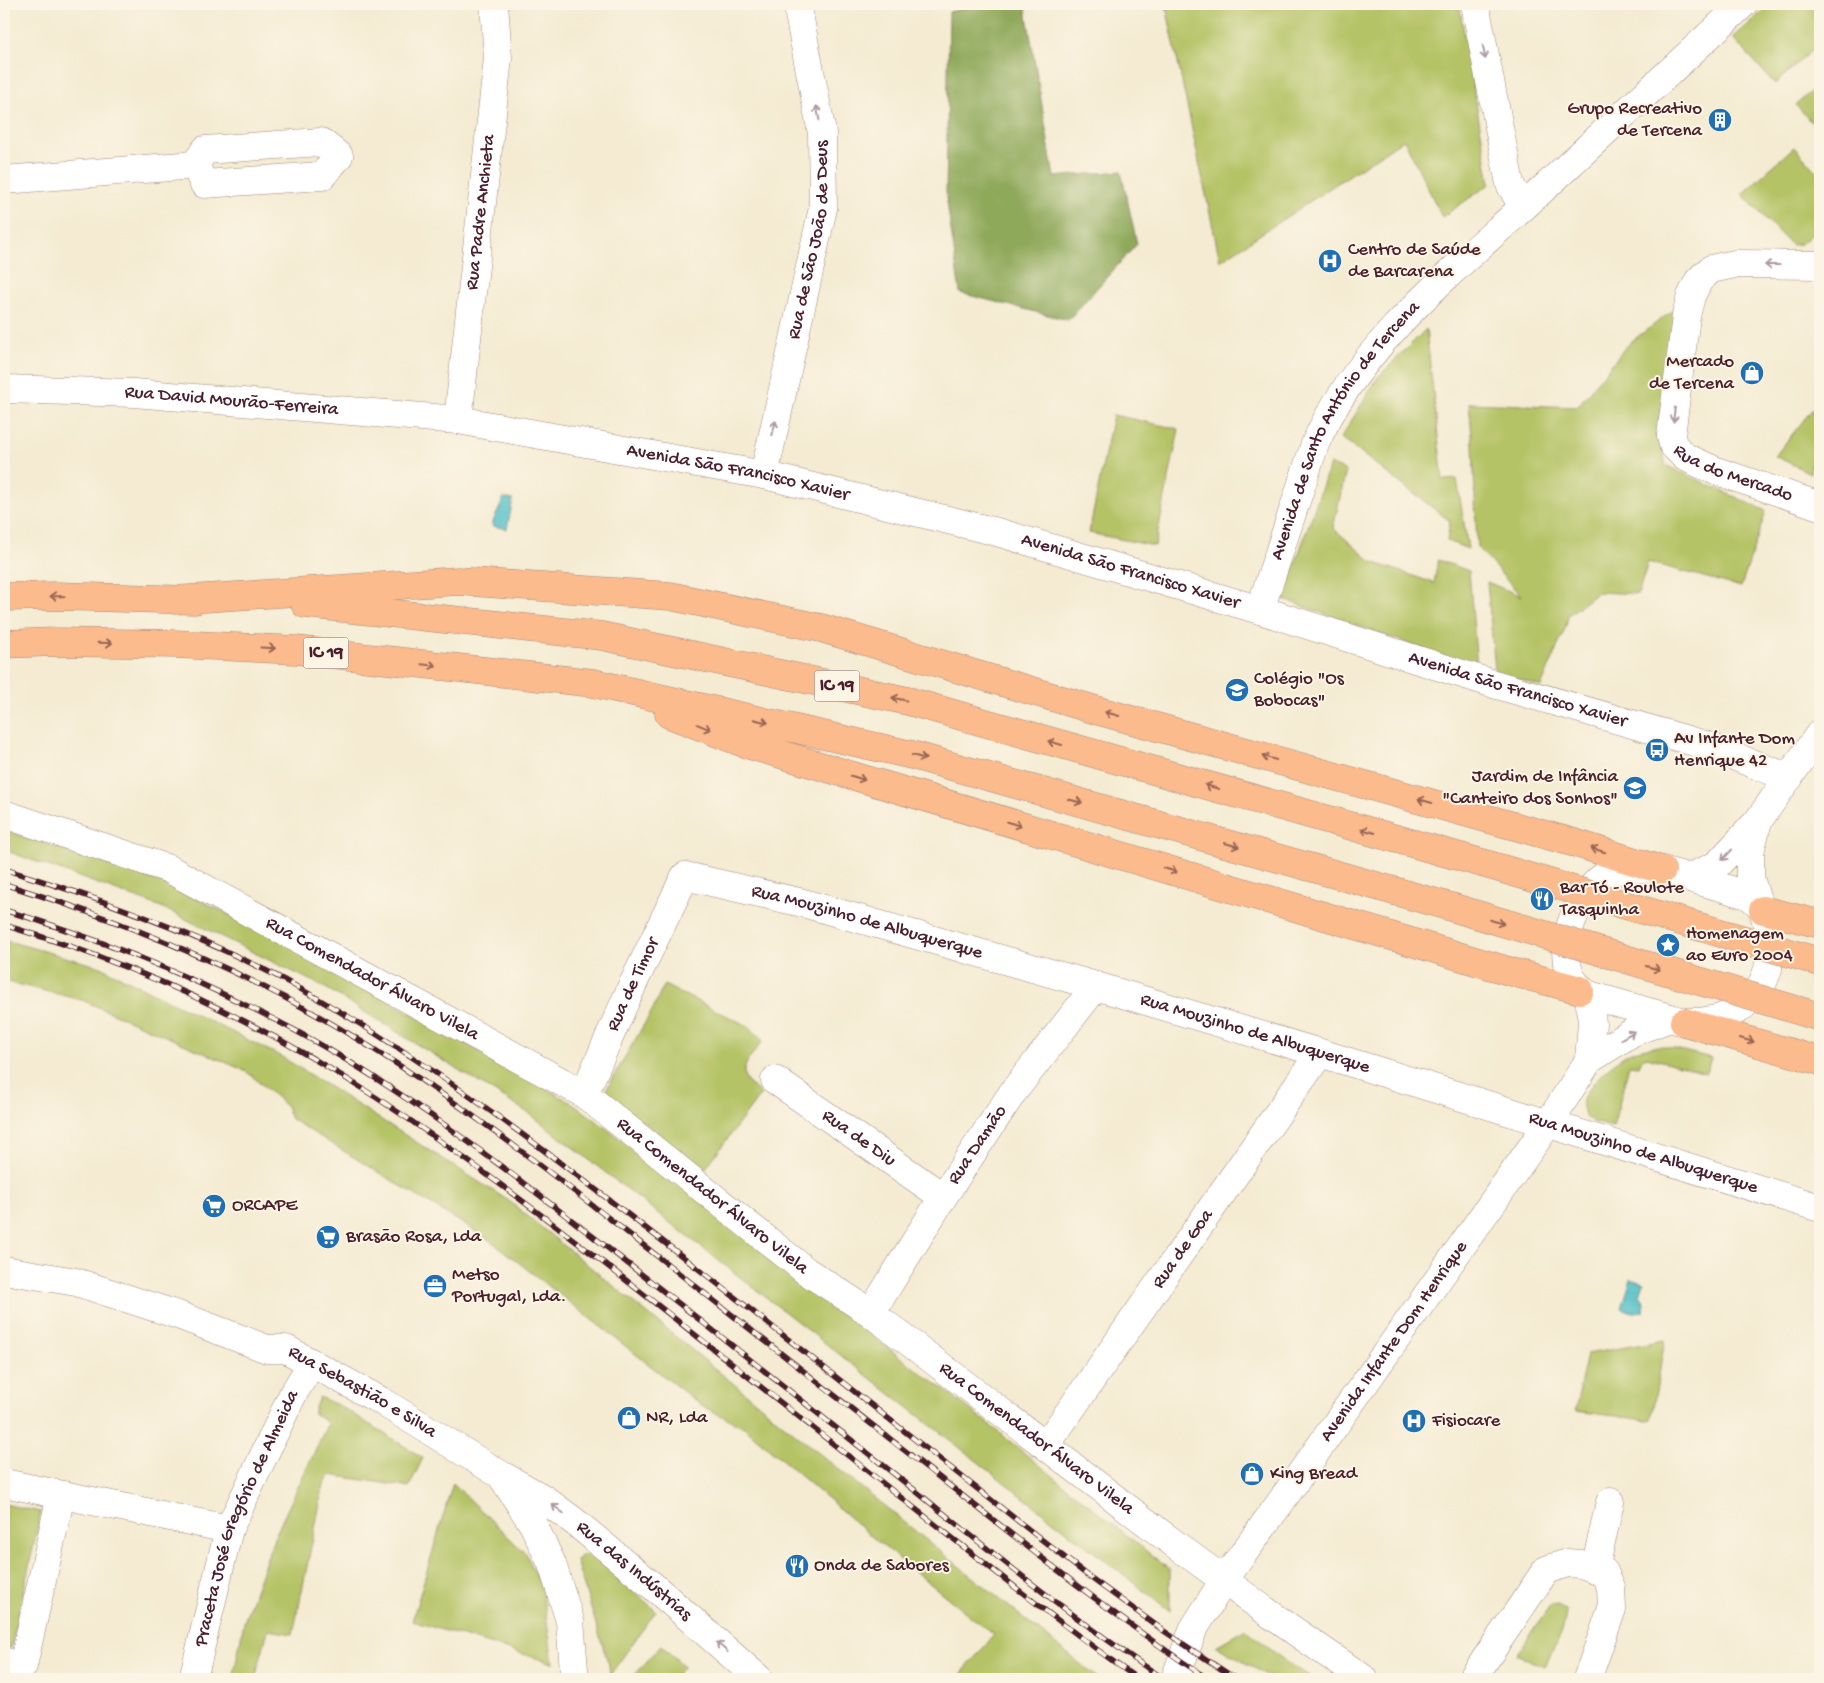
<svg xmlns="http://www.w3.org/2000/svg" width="1824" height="1683" font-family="'Gochi Hand',sans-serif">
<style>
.green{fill:#b4c365;stroke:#7f7148}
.forest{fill:#8fa95a;stroke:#6c6442}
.water{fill:#50bec6;stroke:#4d6e78}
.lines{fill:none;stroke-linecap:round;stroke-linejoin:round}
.minor-casing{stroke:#9f857e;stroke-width:29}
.highway-casing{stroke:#9f857e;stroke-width:29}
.minor{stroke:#fff;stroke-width:28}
.highway{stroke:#fbbb8c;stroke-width:28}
.rail-casing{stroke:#4a1f2b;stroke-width:5.5}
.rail{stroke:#fcf5e5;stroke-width:4;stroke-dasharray:11;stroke-linecap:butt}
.highway-bridge-casing{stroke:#9f857e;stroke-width:29;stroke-linecap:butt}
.highway-bridge{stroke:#fbbb8c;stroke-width:28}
.oneway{stroke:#ae9aa0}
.oneway2{stroke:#9a6557}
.labels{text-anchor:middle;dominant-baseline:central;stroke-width:4;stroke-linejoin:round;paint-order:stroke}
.shield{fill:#fcf5e5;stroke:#7f5f63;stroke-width:1}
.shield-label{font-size:18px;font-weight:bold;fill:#4a1f2b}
.poi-label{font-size:19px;fill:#4a1f2b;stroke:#fcf5e5;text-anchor:start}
.street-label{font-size:19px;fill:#4a1f2b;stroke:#fcf5e5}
</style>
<rect width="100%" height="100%" fill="#fcf5e5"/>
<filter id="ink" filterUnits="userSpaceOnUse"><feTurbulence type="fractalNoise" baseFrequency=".02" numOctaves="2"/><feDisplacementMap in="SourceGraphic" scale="10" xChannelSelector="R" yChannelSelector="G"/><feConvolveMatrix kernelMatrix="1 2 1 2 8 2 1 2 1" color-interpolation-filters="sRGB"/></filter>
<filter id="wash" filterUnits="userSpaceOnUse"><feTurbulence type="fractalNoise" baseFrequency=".0096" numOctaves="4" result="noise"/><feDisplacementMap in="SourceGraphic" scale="20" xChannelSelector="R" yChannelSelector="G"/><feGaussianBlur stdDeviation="1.12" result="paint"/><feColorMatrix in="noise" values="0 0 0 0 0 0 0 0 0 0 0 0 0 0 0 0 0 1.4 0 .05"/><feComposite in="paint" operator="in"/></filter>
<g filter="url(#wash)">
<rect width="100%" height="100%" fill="#f4ebd2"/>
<!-- green -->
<path class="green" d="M1181,4h278l31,180 -48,33 -38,-78 -184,122 -54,-255z
M1771,4h43l6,7v32l-45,41 -42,-46z
M1820,83v49l-24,-27z
M1794,147l26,29v51l-19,17 -10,1 -49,-51z
M1683,303l-22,122 4,40 101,46 -25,76 -93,-25 -10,32 -40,-2 -31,24 1,1 -2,9 -25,61 -46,-16 -8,-89 34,14 -44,-49 -4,-101 -4,-43 108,4 51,-63z
M1426,329l17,151 14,-1 11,70 -21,-8 3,-20 -109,-83 37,-61z
M1819,401l-9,72 -35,-17z
M1113,415l66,14 -24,117 -66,-13z
M1330,464l16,7 -13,57 39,34 62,21 4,-23 31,11 8,97 -194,-69z
M4,830l159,53 95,45 316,176 83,63 165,132 145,108 203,163v41l-640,-497 -206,-127 -165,-81 -155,-56z
M4,940l97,27 181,90 227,144 333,271 257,207h-142l37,-44 -117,-94 -133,-114 -42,-21 -211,-165 -200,-122 -5,-13 -35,-31 -10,-6 -159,-69 -78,-19z
M664,985l86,42 13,14c-7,10 -25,26 -17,39 3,5 11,10 15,14l-56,75 -95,-72 -3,-4v-5l46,-79z
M1664,1046l47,12 -5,15 -59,-16 -5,2 -3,7 -10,-1 -16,62 -20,-5 -8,-6c-1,-5 -3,-11 -2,-16 4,-15 32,-40 46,-47 12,-5 23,-6 35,-7z
M1665,1340l-14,79 -4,1 -72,-9 12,-57z
M319,1397l21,9 83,52 -14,29 -79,-12 -6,9 -31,150 -25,-4 -13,49h-22l11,-57 30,-84 54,-115 -15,-10z
M453,1483l73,71 16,34 11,75 -141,-42z
M4,1504l37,8 -30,136 -7,-1z
M588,1553l12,7 56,51 -46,64 -1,-10 -33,-104 4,-5z
M1557,1605l9,6c-1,21 -12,38 -22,55l-27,-11 33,-49z
M1246,1629l34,28 32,22h-39l-57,-33z
M661,1645l23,21 -11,13h-38l-2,-2z"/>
<!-- forest -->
<path class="forest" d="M982,4h43l29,173 67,-6 16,73 -69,76 -108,-27 -14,-98 3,-183z"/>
<!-- water -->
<path class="water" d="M503,498l10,2 -6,29 -15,-3c2,-11 9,-17 11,-28z
M1631,1279l13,4 -4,12 4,6 -1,11 -8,1 -13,-5z"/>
</g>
<g filter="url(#ink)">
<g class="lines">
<!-- minor casing -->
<g class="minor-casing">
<g id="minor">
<path d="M1475,4l35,180 13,23"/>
<path d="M321,142l18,14 -17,20 -118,8 -9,-19 10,-15z"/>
<path d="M4,180l191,-15"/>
<path id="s1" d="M1820,265l-85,-1 -24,5 -12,11 -8,16 -5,20 -15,120 2,9 12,12 31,14 104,35"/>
<path id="s2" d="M4,389l130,4 324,27 306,55 233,57 263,78 234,74 214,62 81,32"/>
<path id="s3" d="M458,420l40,-362 -4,-54"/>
<path id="s4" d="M764,475l59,-267 -1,-75 -25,-129"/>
<path id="s5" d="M1260,610l55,-166c43,-98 137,-172 214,-242 72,-66 143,-132 214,-198"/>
<path id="s6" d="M4,814l165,55 415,225 222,177 65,42 305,232 94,69 94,65"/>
<path d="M1641,868l21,2 86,25 10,8 5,7 5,18 2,21 -2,20 -6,16 -10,13 -13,11 -18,9 -20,4h-17l-95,-27c-43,-24 -18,-95 15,-119 10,-7 25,-7 37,-8z"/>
<path d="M1688,878l29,-13 41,-44 62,-88"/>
<path d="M1758,903l-8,-25v-26l8,-31"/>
<path d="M1589,995l3,28 -3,37"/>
<path id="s7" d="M775,1080l168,117"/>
<path id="s8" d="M584,1094l48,-108 53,-110 118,27 293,83 224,67 500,155"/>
<path id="s9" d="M4,1270l72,12 102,33 89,34h19l97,53 118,73 32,49 19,40 18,57 4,49 -1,9"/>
<path id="s10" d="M871,1313l72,-116 70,-105 83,-106"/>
<path id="s11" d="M1046,1445l274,-392"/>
<path id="s12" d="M505,1477l39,22 31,23 79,65 105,92"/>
<path d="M4,1483l225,46"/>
<path d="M1595,1569l15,-67"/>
<path d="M4,1662l19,4 38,-171"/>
<path id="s13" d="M193,1679l36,-150 64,-135 19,-31"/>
<path id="s14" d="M1175,1679l18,-49 31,-50 56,-77 268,-379 41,-64 44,-28 37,-14"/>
<path d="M1472,1679l74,-109 21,-7 14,1 23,8 7,15 1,22 -25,70h1"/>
</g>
</g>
<!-- highway casing -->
<g class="highway-casing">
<path id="highway" d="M4,597l51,-1 140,4
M175,600l283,-19 212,15 151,32 278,83 476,132 87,27
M305,604l297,32 306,65 574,162
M4,644l52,-2 118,2 122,6 297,33 319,72 539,152
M669,714l77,30 766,228 68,18
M1763,910l57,14
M1684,1022l136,39"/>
</g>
<!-- minor -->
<use href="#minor" class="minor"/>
<!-- highway -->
<use href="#highway" class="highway"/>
<!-- rail casing -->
<g class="rail-casing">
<path id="rail" d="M4,869c92,28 183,61 269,105 136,72 258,165 379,259 147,113 292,231 439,345l73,53 72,48
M4,884c107,33 211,74 309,129 119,67 227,151 334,235 107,84 214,169 321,252 79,62 157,124 240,179
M4,910c101,30 199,71 292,121 105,57 201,131 295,204 109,84 217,171 326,257 80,65 161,130 247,187
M4,925c132,39 258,98 373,173 85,56 165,117 245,179 109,85 216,171 324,256 64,50 126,100 192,146"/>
</g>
<!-- rail -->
<use href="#rail" class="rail"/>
<!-- highway-bridge casing -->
<g class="highway-bridge-casing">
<path id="highway-bridge" d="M1482,863l338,99
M1451,907l369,110"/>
</g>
<!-- highway-bridge -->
<use href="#highway-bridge" class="highway-bridge"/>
</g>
<!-- one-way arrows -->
<defs><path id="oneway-shaft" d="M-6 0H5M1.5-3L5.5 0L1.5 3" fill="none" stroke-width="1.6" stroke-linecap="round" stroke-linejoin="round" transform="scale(1.25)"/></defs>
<g class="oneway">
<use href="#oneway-shaft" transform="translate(1484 52) rotate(79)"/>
<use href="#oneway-shaft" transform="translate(818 113) rotate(-101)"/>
<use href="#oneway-shaft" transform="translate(1772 265) rotate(-180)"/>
<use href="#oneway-shaft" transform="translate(1674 415) rotate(97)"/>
<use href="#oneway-shaft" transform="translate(774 428) rotate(-77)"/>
<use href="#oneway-shaft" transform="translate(1727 855) rotate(133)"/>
<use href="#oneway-shaft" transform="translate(1628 1035) rotate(-31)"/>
<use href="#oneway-shaft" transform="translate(558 1509) rotate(-143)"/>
<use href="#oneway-shaft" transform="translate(722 1647) rotate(-139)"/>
</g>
<g class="oneway2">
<use href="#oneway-shaft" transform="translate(57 596) rotate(-179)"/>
<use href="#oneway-shaft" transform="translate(105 643) rotate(1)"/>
<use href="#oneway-shaft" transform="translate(268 648) rotate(3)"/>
<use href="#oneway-shaft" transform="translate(429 665) rotate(6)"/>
<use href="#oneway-shaft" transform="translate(899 699) rotate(-168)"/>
<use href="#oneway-shaft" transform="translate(1112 714) rotate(-164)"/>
<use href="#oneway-shaft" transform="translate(761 721) rotate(13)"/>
<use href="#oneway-shaft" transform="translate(704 727) rotate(22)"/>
<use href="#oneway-shaft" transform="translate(1055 743) rotate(-164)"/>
<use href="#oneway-shaft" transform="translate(919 757) rotate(16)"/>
<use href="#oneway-shaft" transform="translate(1269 758) rotate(-164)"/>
<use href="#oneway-shaft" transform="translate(858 778) rotate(17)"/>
<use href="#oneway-shaft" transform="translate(1212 787) rotate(-164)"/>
<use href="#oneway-shaft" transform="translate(1075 801) rotate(16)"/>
<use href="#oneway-shaft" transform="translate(1425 801) rotate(-164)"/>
<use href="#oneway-shaft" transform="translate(1014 824) rotate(17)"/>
<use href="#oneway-shaft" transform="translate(1368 831) rotate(-164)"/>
<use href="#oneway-shaft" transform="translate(1232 845) rotate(16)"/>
<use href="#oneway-shaft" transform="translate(1598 850) rotate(-163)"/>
<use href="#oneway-shaft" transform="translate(1170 870) rotate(17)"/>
<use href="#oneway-shaft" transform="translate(1497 922) rotate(17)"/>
<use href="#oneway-shaft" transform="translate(1653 968) rotate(16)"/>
<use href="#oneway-shaft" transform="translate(1747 1040) rotate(16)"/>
</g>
</g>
<!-- icons -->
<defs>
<g id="building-disc" transform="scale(1.25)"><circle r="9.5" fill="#1f6fb2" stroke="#fcf5e5"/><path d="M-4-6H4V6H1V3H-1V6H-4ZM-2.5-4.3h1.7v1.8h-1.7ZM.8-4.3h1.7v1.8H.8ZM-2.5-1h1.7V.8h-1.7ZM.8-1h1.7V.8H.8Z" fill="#fff"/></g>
<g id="hospital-disc" transform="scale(1.25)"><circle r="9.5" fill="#1f6fb2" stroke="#fcf5e5"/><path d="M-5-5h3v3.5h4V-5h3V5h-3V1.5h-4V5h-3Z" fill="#fff"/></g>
<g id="shop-disc" transform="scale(1.25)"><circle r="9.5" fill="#1f6fb2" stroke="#fcf5e5"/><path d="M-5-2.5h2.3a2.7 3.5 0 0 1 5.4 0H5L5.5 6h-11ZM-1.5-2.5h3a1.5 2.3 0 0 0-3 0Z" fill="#fff"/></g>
<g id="school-disc" transform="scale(1.25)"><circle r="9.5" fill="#1f6fb2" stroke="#fcf5e5"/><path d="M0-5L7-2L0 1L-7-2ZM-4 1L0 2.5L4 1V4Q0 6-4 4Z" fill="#fff"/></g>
<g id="bus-disc" transform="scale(1.25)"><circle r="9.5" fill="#1f6fb2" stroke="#fcf5e5"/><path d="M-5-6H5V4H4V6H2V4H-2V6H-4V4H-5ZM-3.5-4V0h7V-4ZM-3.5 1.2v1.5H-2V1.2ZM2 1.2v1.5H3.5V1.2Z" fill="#fff"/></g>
<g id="restaurant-disc" transform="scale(1.25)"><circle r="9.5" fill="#1f6fb2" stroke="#fcf5e5"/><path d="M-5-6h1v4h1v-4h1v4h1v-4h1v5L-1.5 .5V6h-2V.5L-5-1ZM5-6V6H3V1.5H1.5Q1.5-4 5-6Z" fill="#fff"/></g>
<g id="sight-disc" transform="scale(1.25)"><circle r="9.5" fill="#1f6fb2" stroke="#fcf5e5"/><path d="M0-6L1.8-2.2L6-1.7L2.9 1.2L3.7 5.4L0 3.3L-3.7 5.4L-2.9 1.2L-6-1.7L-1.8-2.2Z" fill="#fff"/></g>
<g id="supermarket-disc" transform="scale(1.25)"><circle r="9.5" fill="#1f6fb2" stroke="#fcf5e5"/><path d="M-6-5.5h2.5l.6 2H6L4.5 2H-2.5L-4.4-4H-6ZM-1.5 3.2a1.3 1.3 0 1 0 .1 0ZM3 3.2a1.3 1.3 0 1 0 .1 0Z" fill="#fff"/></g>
<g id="office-disc" transform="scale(1.25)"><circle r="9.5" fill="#1f6fb2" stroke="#fcf5e5"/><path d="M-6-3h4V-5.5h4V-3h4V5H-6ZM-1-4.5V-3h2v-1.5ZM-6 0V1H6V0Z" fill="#fff"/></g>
</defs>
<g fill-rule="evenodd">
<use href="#building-disc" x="1720" y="120"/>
<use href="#hospital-disc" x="1330" y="261"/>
<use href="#shop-disc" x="1752" y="373"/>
<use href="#school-disc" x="1237" y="690"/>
<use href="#bus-disc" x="1657" y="750"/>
<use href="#school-disc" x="1635" y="788"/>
<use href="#restaurant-disc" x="1542" y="899"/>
<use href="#sight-disc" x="1668" y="945"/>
<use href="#supermarket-disc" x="214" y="1206"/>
<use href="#supermarket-disc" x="328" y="1237"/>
<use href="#office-disc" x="435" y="1286"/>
<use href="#shop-disc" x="629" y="1418"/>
<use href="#hospital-disc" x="1414" y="1421"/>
<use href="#shop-disc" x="1252" y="1474"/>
<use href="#restaurant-disc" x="797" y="1566"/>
</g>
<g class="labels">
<!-- shield labels -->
<g class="shield">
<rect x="303.5" y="637.5" width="45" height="31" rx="4"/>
<rect x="814.5" y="670.5" width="45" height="31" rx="4"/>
</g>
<g class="shield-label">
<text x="326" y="653">IC 19</text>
<text x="837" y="686">IC 19</text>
</g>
<!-- poi labels -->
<g class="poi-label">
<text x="1702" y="109" text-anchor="end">Grupo Recreativo<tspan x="1702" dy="22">de Tercena</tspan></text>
<text x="1348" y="250">Centro de Saúde<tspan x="1348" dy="22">de Barcarena</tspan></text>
<text x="1734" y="362" text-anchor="end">Mercado<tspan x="1734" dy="22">de Tercena</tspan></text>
<text x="1254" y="679">Colégio "Os<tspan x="1254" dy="22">Bobocas"</tspan></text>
<text x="1674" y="739">Av Infante Dom<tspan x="1674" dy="22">Henrique 42</tspan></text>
<text x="1618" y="777" text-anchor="end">Jardim de Infância<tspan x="1618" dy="22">"Canteiro dos Sonhos"</tspan></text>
<text x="1560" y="888">Bar Tó - Roulote<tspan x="1560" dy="22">Tasquinha</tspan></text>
<text x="1686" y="934">Homenagem<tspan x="1686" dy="22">ao Euro 2004</tspan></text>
<text x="232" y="1206">ORCAPE</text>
<text x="346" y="1237">Brasão Rosa, Lda</text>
<text x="452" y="1275">Metso<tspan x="452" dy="22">Portugal, Lda.</tspan></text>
<text x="646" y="1418">NR, Lda</text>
<text x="1432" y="1421">Fisiocare</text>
<text x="1270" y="1474">King Bread</text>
<text x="814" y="1566">Onda de Sabores</text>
</g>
<!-- street labels -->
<g class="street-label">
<text stroke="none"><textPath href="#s3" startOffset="209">Rua Padre Anchieta</textPath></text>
<text stroke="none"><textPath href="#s4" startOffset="240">Rua de São João de Deus</textPath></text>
<text stroke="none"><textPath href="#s2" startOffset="228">Rua David Mourão-Ferreira</textPath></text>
<text stroke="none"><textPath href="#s5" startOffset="201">Avenida de Santo António de Tercena</textPath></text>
<text stroke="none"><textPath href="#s1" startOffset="362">Rua do Mercado</textPath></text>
<text stroke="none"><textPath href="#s2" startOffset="740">Avenida São Francisco Xavier</textPath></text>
<text stroke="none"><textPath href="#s2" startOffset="1145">Avenida São Francisco Xavier</textPath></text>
<text stroke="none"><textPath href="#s2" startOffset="1550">Avenida São Francisco Xavier</textPath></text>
<text stroke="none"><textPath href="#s8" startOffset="428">Rua Mouzinho de Albuquerque</textPath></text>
<text stroke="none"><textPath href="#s6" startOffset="405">Rua Comendador Álvaro Vilela</textPath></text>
<text stroke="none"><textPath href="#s8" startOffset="120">Rua de Timor</textPath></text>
<text stroke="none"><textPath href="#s8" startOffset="832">Rua Mouzinho de Albuquerque</textPath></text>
<text stroke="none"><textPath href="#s7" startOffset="102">Rua de Diu</textPath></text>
<text stroke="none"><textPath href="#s10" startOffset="199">Rua Damão</textPath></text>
<text stroke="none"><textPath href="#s8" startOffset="1238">Rua Mouzinho de Albuquerque</textPath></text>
<text stroke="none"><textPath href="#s6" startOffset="810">Rua Comendador Álvaro Vilela</textPath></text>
<text stroke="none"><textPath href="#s11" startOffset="239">Rua de Goa</textPath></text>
<text stroke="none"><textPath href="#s14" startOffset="404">Avenida Infante Dom Henrique</textPath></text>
<text stroke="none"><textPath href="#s9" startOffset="382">Rua Sebastião e Silva</textPath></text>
<text stroke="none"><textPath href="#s6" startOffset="1215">Rua Comendador Álvaro Vilela</textPath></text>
<text stroke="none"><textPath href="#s13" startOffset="170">Praceta José Gregório de Almeida</textPath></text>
<text stroke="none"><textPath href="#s12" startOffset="160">Rua das Indústrias</textPath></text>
</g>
</g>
<!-- margin -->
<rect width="1824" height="1683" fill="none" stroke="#fcf5e5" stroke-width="20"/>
</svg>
